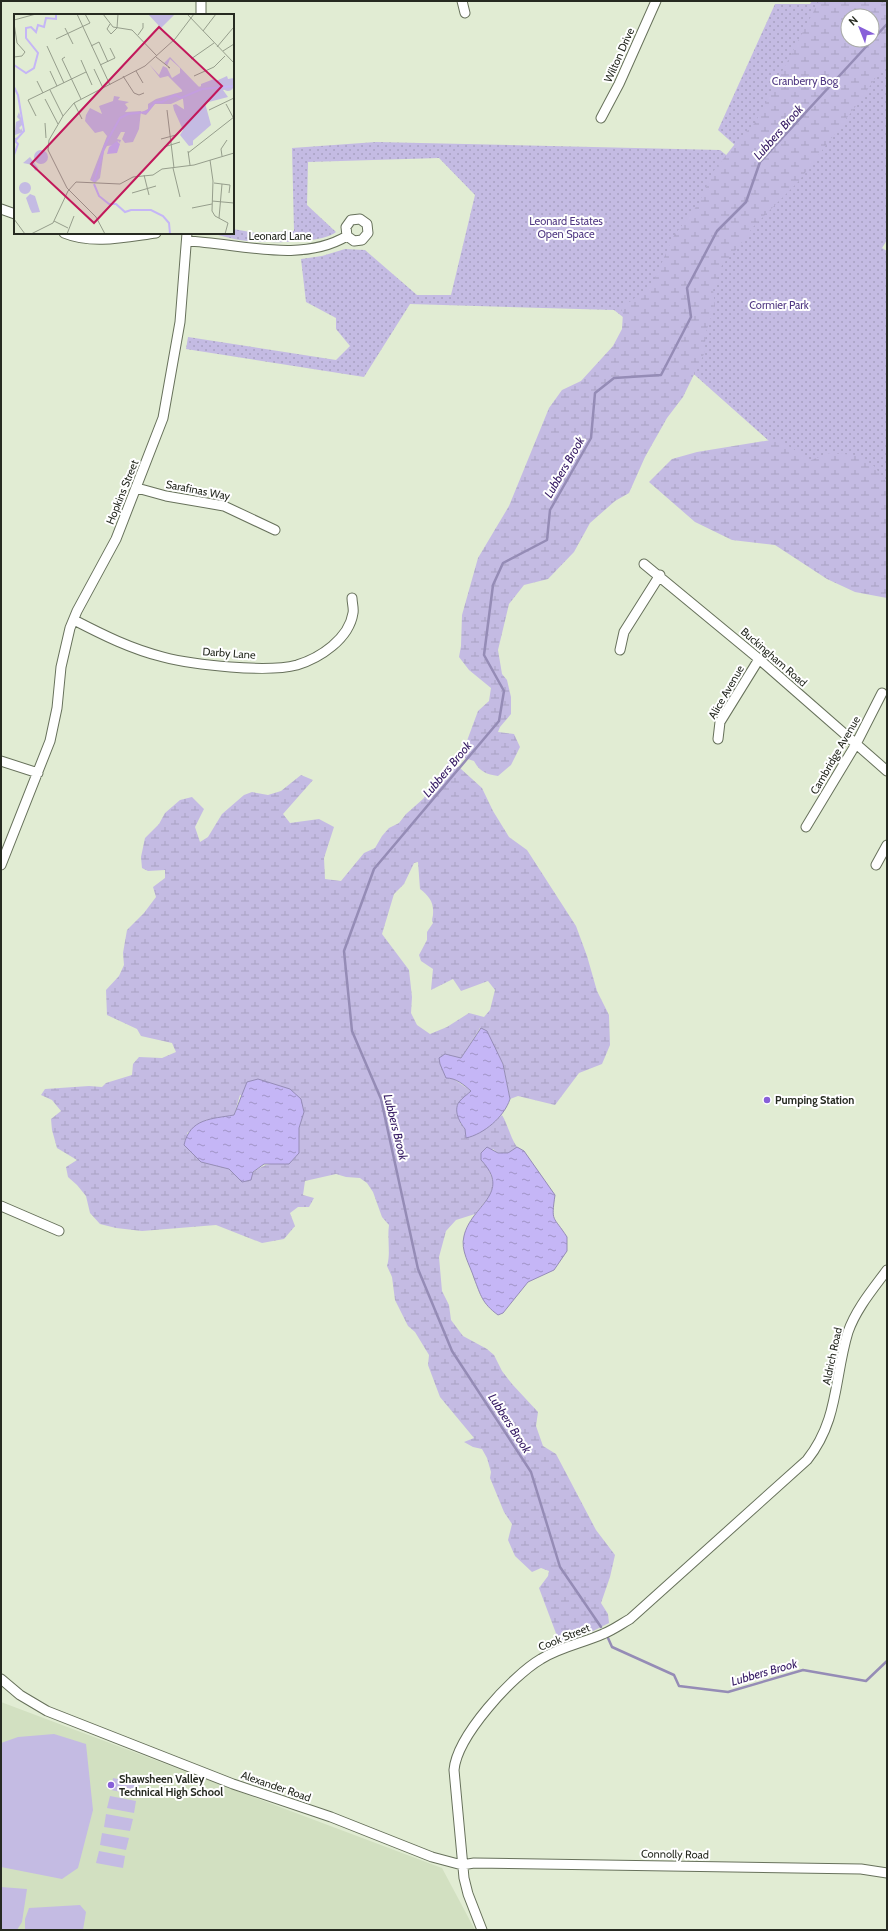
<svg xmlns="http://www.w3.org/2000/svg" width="888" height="1931" font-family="Cabin,sans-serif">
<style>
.built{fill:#d2e0c1}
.green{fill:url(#green-dots);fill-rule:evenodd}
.wetland{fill:url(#wetland-marsh);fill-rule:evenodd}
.pitch{fill:#c4bbe3}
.water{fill:url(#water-ripples);stroke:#958cb6}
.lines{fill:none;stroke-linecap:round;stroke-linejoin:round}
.stream{stroke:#958cb6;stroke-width:2.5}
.minor-casing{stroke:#67715b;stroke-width:11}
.minor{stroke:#fff;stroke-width:9}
.poi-dot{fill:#875fd9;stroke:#fff;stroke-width:1.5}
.labels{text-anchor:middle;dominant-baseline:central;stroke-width:4;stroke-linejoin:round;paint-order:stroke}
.street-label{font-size:11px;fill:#262a21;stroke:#fff}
.park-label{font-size:11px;fill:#503882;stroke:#fff}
.poi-label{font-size:11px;font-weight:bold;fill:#262a21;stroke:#fff;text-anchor:start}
.water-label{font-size:12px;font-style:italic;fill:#351a63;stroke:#fff}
.inset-river{fill:none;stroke:#c5b6f6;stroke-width:2}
.inset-road{fill:none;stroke:#969e8c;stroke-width:1}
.view{fill:#c2185b;fill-opacity:0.15;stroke:#c2185b;stroke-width:2}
.inset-edge{fill:none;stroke:#262a21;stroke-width:2}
</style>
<defs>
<pattern id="green-dots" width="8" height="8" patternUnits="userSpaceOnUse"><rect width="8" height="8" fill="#c4bbe3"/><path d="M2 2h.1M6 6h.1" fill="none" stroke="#a8a1c2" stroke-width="1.8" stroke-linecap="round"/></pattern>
<pattern id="wetland-marsh" width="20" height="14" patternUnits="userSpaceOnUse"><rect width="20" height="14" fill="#c4bbe3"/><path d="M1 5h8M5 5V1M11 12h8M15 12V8" fill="none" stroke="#a8a1c2"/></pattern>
<pattern id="water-ripples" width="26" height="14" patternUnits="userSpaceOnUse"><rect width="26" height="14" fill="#c5b6f6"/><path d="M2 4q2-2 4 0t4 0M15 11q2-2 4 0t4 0" fill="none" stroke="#a094c7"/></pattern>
</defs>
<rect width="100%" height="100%" fill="#e1ecd3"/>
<!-- built -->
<path class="built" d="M1,1702l441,166 33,62h-474z"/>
<!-- green -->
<path class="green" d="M812,1h75v239l-5,8 5,3v295l-208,-185 -65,-51 -204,-6 -46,73 -178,-28 2,-12 148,23 14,-14 -14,-17v-11l-30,-16 -5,-43 21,-3 23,-7 20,1 52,45h34l24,-100 -36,-37 -131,4 -1,43 29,27c-15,12 -69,11 -89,9 -12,-1 -24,-5 -36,-8h22v-4l23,4 38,-2 -2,-83 84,-6 344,8 27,22 8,-9 -37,-33 57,-126h35zM848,16h24v24h-24z"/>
<!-- wetland -->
<path class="wetland" d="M819,1h60l8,4v56l-28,41 -61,80 -45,45 -17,23 -14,15 -9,25 2,16 -9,26 -2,22 -21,43 -16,21 -22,39 -16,36 -14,8 -25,22 -16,29 -26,27 -24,6 -15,19 -11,46 4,24 5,6 4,17v17l-11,13 -2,5 16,2 6,13 -9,18 -13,11c-12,-2 -18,-4 -24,-15l-13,-4 17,-46 11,-10 2,-13 -22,-18 -10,-13 2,-11 1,-31 16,-57 31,-52 40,-98 13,-18 19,-9 32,-35 9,-17 1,-16 -3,-6 11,-6 21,-16 21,-48 26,-34 13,-30 26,-33 17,-17zM848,16h24v24h-24z
M777,439l34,21 19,-7 26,2 18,11 13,17v115l-32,-6 -28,-13 -52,-34 -43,-5 -37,-18 -46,-40 23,-23 25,-7z
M450,759l32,29 11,23 16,26 18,13 49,76 11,30 10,35 12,24 1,30 -8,19 -23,9 -24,32 -37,-9 -8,3 -7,-36 -23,-35 -19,30 -16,-4 7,24 19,13 -6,6 -5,26 5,6 22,-1 15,-13c6,10 8,22 15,32l-9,6h-10l-5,-4 -12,11 7,8 6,16 -3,10 -16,20 -19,6 -10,11 -7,26 3,34 7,14 2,15 12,16 24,13 7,6 8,16 10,13 26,28 -2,14 7,20 13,8 40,76 19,25 -5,22 -9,26 7,11 1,9 -16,8 -29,10 -7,-5 -18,-48 9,-12 1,-5 -8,-3 -9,4 -17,-16 -7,-16 4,-16 -8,-12 -14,-34 1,-6 -4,-14 -5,-9 -9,-2 -9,-5 10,-4 -34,-41 -12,-32 1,-10 -14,-23 -7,-6 -13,-26 -3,-23 -5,-11c4,-13 0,-27 2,-41l-7,-8 -9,-25 -6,-9 -7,-5 -14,-1 -10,-3 -31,7 -2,14 11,3 -5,9h-11l-8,6 5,13 -11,13 -22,4 -46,-18 -74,6 -26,-3 -16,-4 -10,-11 -4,-17 -9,-11 -9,-8 -2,-10 11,-7 -20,-12 -5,-18 -1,-11 10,-8 -9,-11 -11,-5 4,-6 44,-3 13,1 4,-4 26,-8 1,-11 6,-7 23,1 14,-6 -4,-9 -31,-7 -4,-7 -30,-14 -1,-25 13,-14 5,-11 -1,-12 4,-23 17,-17 12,-16 -3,-10 12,-9v-8l-17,1 -6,-3 -1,-11 4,-19 14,-14 6,-11 15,-13 12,-3 12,12 -9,18 5,15 8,-5 14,-23 22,-19 8,-3 16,3 13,-4 20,-16 12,5 -30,34 7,9 29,-4 15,8 -10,31 1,21 16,2 23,-28 11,-5 7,-12 7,-8 10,-5 7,-9 17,-15 19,-25zM418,862l2,27c9,7 14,13 13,25 0,4 -2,5 0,9l-6,9v8l-8,15 2,6 12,8 -2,21 22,-11 8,12 27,-10 7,9 -5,20 -6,7 -15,-4 -22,14 -17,7 -13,-9 -6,-12 1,-16 -3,-27 -27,-36 12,-40 10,-10 10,-21zM240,1095l64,16 -5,17v25l-10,11c-22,-3 -31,3 -47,18l-13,-13 -28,-7 -14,-29 19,-13 28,-5z"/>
<!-- pitch -->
<path class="pitch" d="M54,1734l32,10 7,66 -15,58 -16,11 -61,-12v-124l17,-6z
M113,1778l27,5 -3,12 -26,-5z
M110,1796l26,5 -2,12 -27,-5z
M106,1814l27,5 -3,12 -26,-4z
M102,1833l27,5 -3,12 -26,-5z
M99,1851l26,5 -2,12 -27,-5z
M1,1887l26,2 -5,33 -5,8h-16z
M80,1905l6,7 -3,18h-58v-11l4,-11z"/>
<!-- water -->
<path class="water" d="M481,1028l6,3 16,33 7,35c-6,18 -26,35 -44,39l-1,-9c-5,-6 -12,-18 -6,-27 3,-4 9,-8 12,-11 -8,-7 -15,-13 -25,-13l-6,-14 -1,-6 6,-4 16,4z
M258,1079l32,10 11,10 3,13 -5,16v25l-10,11h-25l-11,8 -2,8 -9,2 -13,-13 -28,-7 -17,-17c6,-27 28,-26 50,-30l13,-33z
M487,1147l11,6h10l9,-6 7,4 31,44c-4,28 -2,20 12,42v14l-13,19 -26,12 -25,31 -5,2c-16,-12 -17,-19 -24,-37 -4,-13 -14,-28 -10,-42 7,-31 49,-42 17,-76v-7z"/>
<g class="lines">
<!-- stream -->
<path class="stream" d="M601,1627l-41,-60 -29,-95 -79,-121 -34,-82 -37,-170 -29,-68 -8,-80 30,-82 125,-148 5,-30 -20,-36 9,-70 10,-22 44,-23 3,-30 41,-72 4,-45 19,-15 47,-3 30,-58 -4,-29 30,-57 29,-29 14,-40 127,-138
M608,1638l4,9 62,28 5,11 49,6 75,-22 63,11 21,-20"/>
<!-- minor casing -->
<g class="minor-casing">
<path id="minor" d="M462,1l3,12
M201,15v-14
M601,118l18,-34 37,-83
M1,209l14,5
M64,233c29,12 62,4 92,0
M187,241c51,2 113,23 160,-5l-1,-9 5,-7 9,-1 7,5 1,9 -6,7 -8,1 -7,-5
M137,488l29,8 58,10 51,24
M644,564l115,95 128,112
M74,620c29,15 57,29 89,37 31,8 104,16 134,8 23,-7 52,-26 56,-52 1,-4 -1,-10 -1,-15
M620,650l4,-18 36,-57
M718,739l2,-17 39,-63
M1,761l37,12
M806,827l50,-83 26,-51
M1,865l49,-124 7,-33 4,-41 9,-39 7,-17 39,-72 47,-121 17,-96 7,-89
M876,865l11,-20
M1,1206l58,25
M1,1679l19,16 27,16 186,73 98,33 101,40 30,8 12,-2 387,6 26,4
M482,1930l-14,-36 -4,-16 -10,-108c3,-34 58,-94 87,-111 19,-12 42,-16 62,-25 10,-4 18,-10 27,-15l177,-159c32,-40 27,-82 41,-128 8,-23 25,-43 39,-62"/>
</g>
<!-- minor -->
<use href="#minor" class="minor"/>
</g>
<!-- markers -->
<g class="poi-dot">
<circle cx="767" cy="1100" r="4"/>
<circle cx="111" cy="1785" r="4"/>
</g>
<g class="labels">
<!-- street labels -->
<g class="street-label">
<text transform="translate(619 55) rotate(-66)">Wilton Drive</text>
<text x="280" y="236">Leonard Lane</text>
<text transform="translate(198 490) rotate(11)">Sarafinas Way</text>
<text transform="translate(122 492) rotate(-68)">Hopkins Street</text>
<text transform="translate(229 653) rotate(4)">Darby Lane</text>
<text transform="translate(774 657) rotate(41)">Buckingham Road</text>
<text transform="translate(726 692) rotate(-60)">Alice Avenue</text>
<text transform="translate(835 755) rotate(-60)">Cambridge Avenue</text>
<text transform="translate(832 1356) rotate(-78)">Aldrich Road</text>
<text transform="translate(564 1637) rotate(-22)">Cook Street</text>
<text transform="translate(276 1786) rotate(19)">Alexander Road</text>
<text transform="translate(675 1854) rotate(1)">Connolly Road</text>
</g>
<!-- park labels -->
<g class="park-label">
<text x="805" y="81">Cranberry Bog</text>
<text x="566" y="221">Leonard Estates<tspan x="566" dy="13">Open Space</tspan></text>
<text x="779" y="305">Cormier Park</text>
</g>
<!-- poi labels -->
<g class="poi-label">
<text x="775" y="1100">Pumping Station</text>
<text x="119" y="1779">Shawsheen Valley<tspan x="119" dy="13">Technical High School</tspan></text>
</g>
<!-- water labels -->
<g class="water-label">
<text transform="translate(778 132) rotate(-49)">Lubbers Brook</text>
<text transform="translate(564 467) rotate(-60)">Lubbers Brook</text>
<text transform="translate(447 769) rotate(-50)">Lubbers Brook</text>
<text transform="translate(396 1127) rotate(76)">Lubbers Brook</text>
<text transform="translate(510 1423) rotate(57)">Lubbers Brook</text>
<text transform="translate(764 1672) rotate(-16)">Lubbers Brook</text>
</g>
</g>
<!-- overview -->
<g transform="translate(14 14)">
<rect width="220" height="220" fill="#e1ecd3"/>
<path d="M134,0h27l-14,14zM144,43l6,6 6,-6 31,32v-5l13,-5 2,2 11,-5 1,3 6,-1v9l-11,3 5,7 -23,6 6,22 -23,20 -6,-55 -14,-14 -8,2 -11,-14 10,11 4,-9 4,2 5,10 8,-5v-5l-10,-9 -3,7zM5,98l4,12 -4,4 2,2v-2l2,4 -8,3v3l4,-1 -5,4 2,-19 4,-2 -3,-3z" fill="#c4bbe3"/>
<path d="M208 71a6 6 0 1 1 12 0a6 6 0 1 1-12 0ZM205,67l1,9 -27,4 -22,10h-16l-9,11 -4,-1v-2l6,-3v-5l8,-5zM100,82l6,1 -2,3 11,2 -4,2 3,4 -3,4 16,-1 -2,18 -6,13 -8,1 -3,-4 3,-7h-4l-4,7 4,1 -1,3 -2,-2 -3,4 -8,1 -3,5 -4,27 -5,5 -5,-3 17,-44 -4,-5 -8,2 -10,-12 1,-6 4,-7 12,6 -3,-8 14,-5zM162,90l9,6 8,17v18l-4,1 -9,-11 3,-5 -9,-20 -1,-5z" fill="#c4bbe3"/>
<path d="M20 143a7 7 0 1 1 14 0a7 7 0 1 1-14 0ZM16,143l8,11 -3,3 -2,-6 -10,-2zM5 174a6 6 0 1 1 12 0a6 6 0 1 1-12 0ZM16,180l5,2 5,16 -8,1 -2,-4 -4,-11z" fill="#c4bbe3"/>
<path d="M103,127l3,3 -3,9 -10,1 2,-7z" fill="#c5b6f6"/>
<path class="inset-river" d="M0,51l12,8 8,-5 4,-15 -12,-15v-10l5,-1 5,5 2,-7 6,2 2,-9 10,1v-5M0,73l4,8 6,36 -9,10 3,3 -4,11M80,168l11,-37 15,-27 8,-4 19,-2 8,-10h7l13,-7 6,3 21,-9 32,-3M80,170l5,12 10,8h7l9,8 6,-2h20l12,6 6,7 1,11"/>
<path class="inset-road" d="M63,0l33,71M89,0l10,13 19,3 25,26M173,0l47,49M0,6l22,-6M0,9l3,20 8,9 -3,4 -8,1M96,10l-3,5 4,5 6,-6M51,14l8,16M103,14l1,-14M189,17l13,-17M124,21l5,-7v-5M42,25l34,-16 -5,-9M33,32l17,37M77,32l8,-4 9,20M203,33l16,-19M209,37l11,-7M51,43l-3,2 19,40M142,43l14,11 -2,-1M177,45l23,-16M67,46l11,25M86,51l15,-7 -5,-10M80,55l9,19M36,57l7,15M122,57l7,12M109,62l11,17 5,2 5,-2M180,62l20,-9 11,-11M23,67l6,12M36,76l13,26M31,85l13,25M60,89l8,16M212,90l8,15M153,96l7,58M195,96l25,-12M22,102l-8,-16 58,-28M31,109l1,15M147,125l15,-4M150,133l16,-5M174,137l2,14M174,139l46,-36M208,142l-1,-7 6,-9M196,146l3,21 -1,30 3,5 13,7 -3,11M159,154l7,29M130,161l5,20M200,169l16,2 -1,8M118,179l24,-7M198,187l22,2M178,194l20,-4M205,204l3,-34M0,205l11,15M40,207l14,7M17,220l22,-11 15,-32 8,-9 44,2 13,-7 20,-2 9,-6 32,-4 40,-12M53,220l7,-18M91,220l-9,-17 -29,-29 -19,-38 1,-10 14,-24 11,-13 71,-37 30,-27 19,-25"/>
<path class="view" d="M145,13l63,59 -128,137 -63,-59z"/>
<rect width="220" height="220" class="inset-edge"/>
</g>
<!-- border -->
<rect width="888" height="1931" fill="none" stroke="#262a21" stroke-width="4"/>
<!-- north arrow -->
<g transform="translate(860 28) rotate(317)"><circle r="19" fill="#ffffff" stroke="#a8aaa6"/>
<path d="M0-3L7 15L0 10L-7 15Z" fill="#875fd9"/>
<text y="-6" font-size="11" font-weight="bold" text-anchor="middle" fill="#262a21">N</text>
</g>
</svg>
